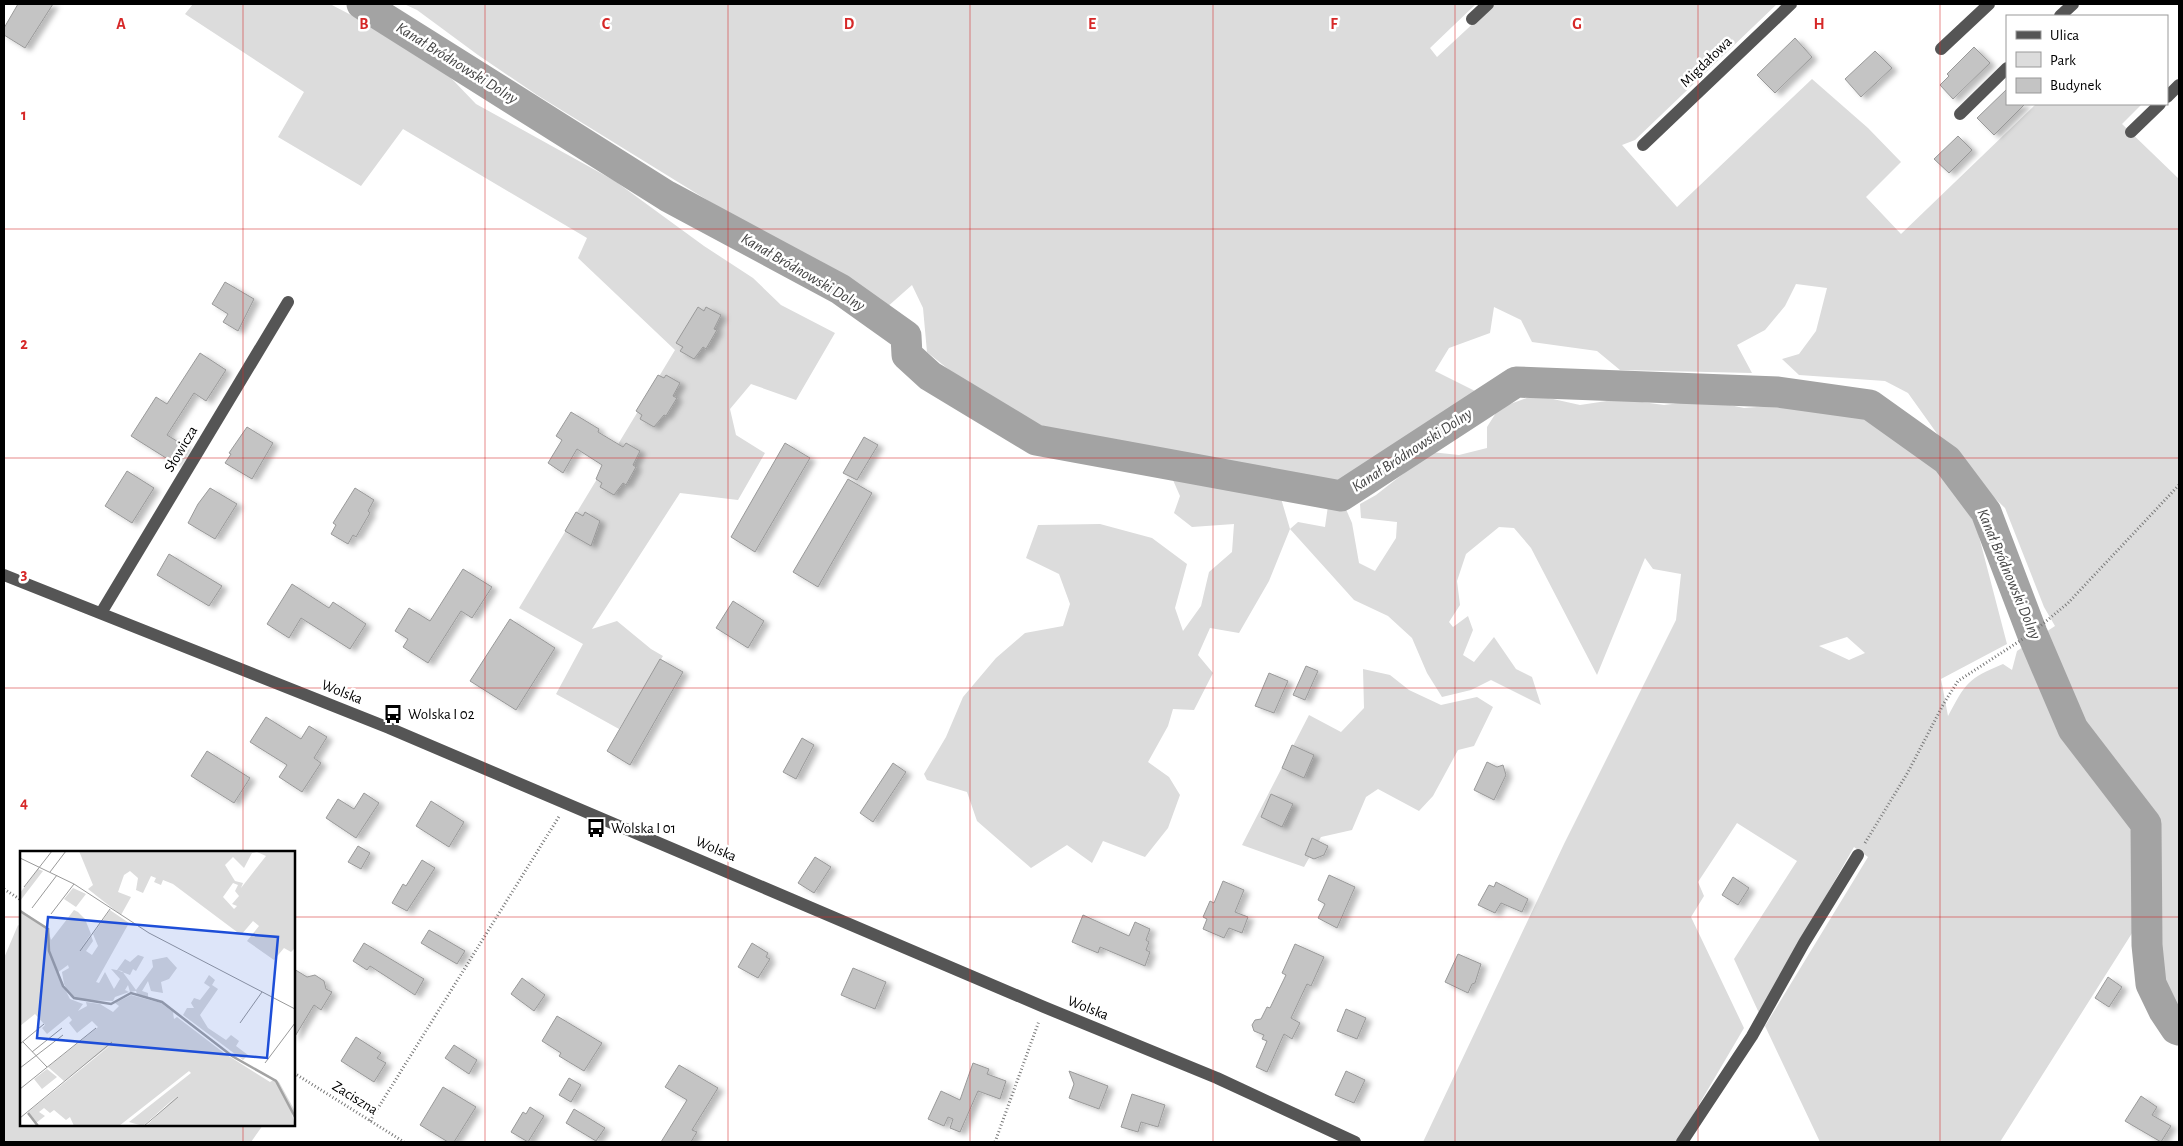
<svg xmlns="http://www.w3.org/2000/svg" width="2183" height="1146" font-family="'Alegreya Sans',sans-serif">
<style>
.green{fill:#dcdcdc;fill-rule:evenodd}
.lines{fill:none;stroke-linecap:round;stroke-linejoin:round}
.river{stroke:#a3a3a3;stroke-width:31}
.building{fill:#c4c4c4;stroke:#999;filter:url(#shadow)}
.path{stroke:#777;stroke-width:3;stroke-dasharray:1 2.5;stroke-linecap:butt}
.minor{stroke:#555;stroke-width:12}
.grid{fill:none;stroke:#d62828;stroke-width:1;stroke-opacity:0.55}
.labels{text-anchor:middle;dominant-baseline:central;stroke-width:5;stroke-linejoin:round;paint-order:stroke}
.street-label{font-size:15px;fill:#000;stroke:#fff}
.poi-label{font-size:15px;fill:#000;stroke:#fff;text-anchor:start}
.water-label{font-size:16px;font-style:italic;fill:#444;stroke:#fff}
.inset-river{fill:none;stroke:#a3a3a3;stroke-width:2.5}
.inset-road{fill:none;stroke:#999;stroke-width:1}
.view{fill:#1d4ed8;fill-opacity:0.15;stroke:#1d4ed8;stroke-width:2.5}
.inset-edge{fill:none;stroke:#000;stroke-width:2.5}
.grid-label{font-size:16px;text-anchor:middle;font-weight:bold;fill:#d62828;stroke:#fff;stroke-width:5;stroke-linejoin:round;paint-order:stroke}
</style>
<defs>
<filter id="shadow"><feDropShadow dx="5.5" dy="3" stdDeviation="2.5" flood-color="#0004"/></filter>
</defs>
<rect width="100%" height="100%" fill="#fff"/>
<!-- green -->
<path class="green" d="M193,4h137l69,36 52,38 25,26 139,77 89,65 49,32 28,27 54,28 -39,67 -45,-16 -21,25 6,26 29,18 -27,47 -58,-7 -88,136 25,-8 34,28 12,7 -44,73 -63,-35 27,-50 -64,-36 156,-258 -97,-92 9,-20 -184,-109 -42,57 -83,-49 26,-45 -119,-78z
M404,4h1072l-46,44 7,9 57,-53h283l-142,136 -13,5 55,62 135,-128 56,49 33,34 -35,35 35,37 135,-130h106l-20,20 57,55v864l-7,-5 -32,-50 -6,-58 -134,212h-180l-55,-116 103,-169 -14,-10 -95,166 -25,-54 63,-98 -60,-38 -39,59 6,14 -13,21 53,111 -67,114h-254l141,-298 112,-224 5,-46 -28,-5 -8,-11 -48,117 -66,-127 -17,-20 -15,-1 -33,27 -9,27 3,24 -11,17 4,5 15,-11 5,14 -10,25 11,7 20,-25 22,32 16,8 9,28 -50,-25 -20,10 -29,7 -15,-24 -15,-35 -24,-22 -34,-16 -64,-71 -21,52 -30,52 -29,-5 -12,27 15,18 -19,37 -21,-1 -5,17 -20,36 21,15 11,18 -12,33 -23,29 -42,-16 -11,22 -25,-18 -36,23 -54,-47 -10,-29 -40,-12 -3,-6 22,-37 17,-40 33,-39 29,-25 38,-7 7,-22 -11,-30 -33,-16 12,-33 62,-1 52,14 35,26 -12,44 8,23 18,-25 8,-34 23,-20 2,-28 -42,3 -18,-14 6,-17 -7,-16 107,15 10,34 8,-7 27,5 3,-21 17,1 7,16 7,40 16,8 21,-33 1,-16 -36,-4 -1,-14 16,-9 55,-43 28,3 28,-7v-21l12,-19 36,-13 45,10 40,-6 44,6 41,-5 39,8 41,-3 52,-18 42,12 24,16 73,110 31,119 -66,35 7,37c18,-33 19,-37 55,-52l9,6 5,-19 38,-25 -11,-19 -39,-99 -47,-45 -50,-70 -23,-12 -86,-6 -17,-16 17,-5 17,-23 11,-43 -31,-4 -11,22 -20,24 -28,15 15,28 -132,-3 -23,-19 -65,-9 -11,-22 -27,-13 -4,26 -41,15 -14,23 42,21 -138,91 -295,-50 -60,-35 -57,-46 -4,-44 -11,-23 -26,23 -66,-46 -61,-30 -222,-137 -59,-40 -61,-45zM1847,637l18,16 -16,7 -30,-14z
M1363,669l27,6 19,15 32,15 36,-8 16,10 -19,39 -16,4 -25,46 -14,15 -41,-22 -12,8 -14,33 -31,7 -17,30 -62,-22 67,-130 32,17 23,-24z
M18,925l3,2v198h242l-12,17h-247v-184z"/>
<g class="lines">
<!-- river -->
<path class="river" d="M362,4l305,192 173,93 66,47 1,19 23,21 106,64 305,56 175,-114 262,10 92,13 77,55 39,52 46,121 41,96 73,95 1,121 4,39 13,27 12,18 3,1"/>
</g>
<!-- building -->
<path class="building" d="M18,4h35l-28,44 -21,-13v-7z
M1795,38l17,19 -37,36 -18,-18z
M1974,47l16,16 -37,36 -13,-14 9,-9 -2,-2z
M1875,51l17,17 -31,29 -16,-18z
M2007,89v15h18l-31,31 -17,-17z
M1958,136l14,14 -23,23 -15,-14z
M225,282l29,17 -16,32 -15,-9 5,-8 -16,-10z
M698,307l6,4 2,-4 15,8 -7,14 3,1 -11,19 -3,-2 -9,12 -14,-8 3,-4 -7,-4z
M200,353l26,17 -20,31 -12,-8 -27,42 18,11 -11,17 -43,-27 25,-39 11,7z
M658,375l6,3 2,-3 14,8 -7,13 4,2 -11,18 -2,-1 -10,12 -14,-8 2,-4 -6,-4z
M571,412l28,17 -1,3 25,15 3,-4 14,8 -7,14 3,2 -10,18 -3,-2 -9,12 -14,-8 2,-4 -6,-4 6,-14 -25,-16 -14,24 -15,-10 14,-23 -6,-4z
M247,427l26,16 -21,36 -27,-16 6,-9 -2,-1z
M864,437l14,8 -21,35 -14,-7z
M785,443l25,15 -55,94 -24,-15z
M127,471l27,17 -22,35 -27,-17z
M848,479l24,14 -54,94 -25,-15z
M210,488l27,16 -22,35 -27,-16 10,-19z
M355,488l19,12 -6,11 2,2 -14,24 -3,-2 -5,9 -17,-10 5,-9 -3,-2z
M576,512l7,4 2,-4 15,9 -9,25 -26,-15z
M169,554l53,32 -13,20 -52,-31z
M463,569l29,18 -20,31 -11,-7 -33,52 -25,-16 5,-8 -13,-8 14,-23 21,13z
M292,584l37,24 4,-6 33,22 -16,25 -49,-31 -12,20 -22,-14z
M733,601l31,20 -16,27 -32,-20z
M510,619l45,29 -39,62 -46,-29z
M660,659l23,13 -53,93 -23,-14z
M1306,666l12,5 -13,29 -12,-5z
M1269,673l19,8 -14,32 -19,-7z
M266,717l35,22 8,-13 18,11 -13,21 7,5 -19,29 -23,-15 8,-12 -37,-23z
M802,738l12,7 -18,34 -13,-7z
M1292,745l22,10 -10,23 -22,-10z
M207,751l43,27 -16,25 -43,-27z
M1487,762l10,5 6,-2 3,10 -12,25 -20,-10z
M893,763l13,9 -33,50 -13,-9z
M364,793l15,10 -23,35 -30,-20 12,-19 16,10z
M1271,794l22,10 -11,23 -21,-10z
M431,801l33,21 -15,25 -33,-21z
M1312,838l16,8 -4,9 -10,4 -9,-4z
M358,846l12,7 -9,16 -13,-7z
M815,857l16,10 -17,26 -16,-10z
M422,860l13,8 -28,43 -15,-8 11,-19 3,2z
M1329,875l26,12 -18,41 -19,-10 7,-14 -7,-4z
M1733,877l16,11 -11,17 -16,-10z
M1223,881l21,9 -9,22 13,5 -6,16 -13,-5 -5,10 -21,-9 4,-10 -4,-2 7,-16 4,2z
M1496,882l32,17 -6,13 -21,-9 -6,10 -17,-8 11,-20 5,2z
M1083,915l46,21 6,-14 15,7 -4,11 3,2 -3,8 4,2 -5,14 -45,-19 -2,6 -26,-11z
M429,930l36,21 -8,13 -36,-21z
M364,943l60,36 -9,16 -45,-29 -3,4 -14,-9z
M752,943l16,10 -2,4 4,2 -12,19 -20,-11z
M1295,944l29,13 -13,29 -4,-2 -16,34 9,5 -8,16 -8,-5 -17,38 -11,-5 11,-26 -5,-2 2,-4 -10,-4 -2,-6 3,-5 6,-1 6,-12 3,1 16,-33 -4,-2z
M1458,954l23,10 -6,19 -3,1 -4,9 -23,-11z
M853,968l33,14 -11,27 -34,-14z
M294,969l13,8 8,-2 9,6 2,8 6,3 -11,18 -7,-5 -20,33z
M2108,977l14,10 -13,20 -14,-9z
M522,978l23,17 -11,16 -23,-17z
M1346,1009l20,9 -9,21 -20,-8z
M557,1016l45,27 -18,28 -25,-15 2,-3 -19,-12z
M356,1037l25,16 -4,5 9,5 -12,19 -33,-21z
M454,1045l23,15 -8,14 -24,-16z
M973,1063l16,6 -2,5 19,7 -6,18 -22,-8 -18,41 -10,-4 3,-9 -5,-2 -4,9 -16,-7 13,-28 19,9z
M679,1065l39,23 -26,42 5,2 -6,10h-30l26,-42 -22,-13z
M1069,1071l39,15 -9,23 -30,-11 5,-14z
M1346,1071l19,9 -11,23 -19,-8z
M569,1078l12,7 -10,17 -12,-7z
M443,1087l33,20 -22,35h-6l-28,-17z
M1132,1094l33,11 -7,22 -17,-5 -3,10 -17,-5z
M2141,1096l16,11 -5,8 19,11 -10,16 -36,-21z
M530,1107l14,9 -16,26 -17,-10 12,-20 3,2z
M574,1109l31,19 -9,13 -30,-18z"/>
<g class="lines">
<!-- path -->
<path class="path" d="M1865,843l43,-71 36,-69 14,-22 74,-48 36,-30 111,-118
M4,889l17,11
M294,1073l110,69
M370,1121l190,-306
M995,1142l44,-121"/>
<!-- minor -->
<path class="minor" d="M2060,16l13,-12
M1472,19l16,-15
M1941,49l48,-45
M2167,97l12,-12
M1960,114l47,-46
M2131,132l29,-28
M1643,145l148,-141
M4,575l385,153 655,279 173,71 138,64
M101,613l187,-311
M1682,1142l70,-106 52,-93 54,-88"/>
</g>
<!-- grid -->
<path class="grid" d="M243,4v848M485,4v1138M728,4v1138M970,4v1138M1213,4v1138M1455,4v1138M1698,4v1138M1940,4v1138M4,229h2175M4,458h2175M4,688h2175M4,917h17M294,917h1885M243,1125v17"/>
<!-- icons -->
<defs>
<g id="bus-bare" transform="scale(1.5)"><path d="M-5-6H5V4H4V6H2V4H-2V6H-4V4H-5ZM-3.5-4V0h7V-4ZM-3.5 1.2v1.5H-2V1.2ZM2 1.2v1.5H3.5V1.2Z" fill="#000" stroke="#fff" stroke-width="2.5" paint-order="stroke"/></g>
</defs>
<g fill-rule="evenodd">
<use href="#bus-bare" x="393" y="714"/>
<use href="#bus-bare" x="596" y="828"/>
</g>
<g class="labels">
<!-- street labels -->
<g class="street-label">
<text transform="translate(1706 62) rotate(-44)">Migdałowa</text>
<text transform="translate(181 449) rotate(-59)">Słowicza</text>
<text transform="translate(342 692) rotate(22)">Wolska</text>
<text transform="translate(716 849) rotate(23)">Wolska</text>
<text transform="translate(1088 1008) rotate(22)">Wolska</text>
<text transform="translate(355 1098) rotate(32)">Zaciszna</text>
</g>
<!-- poi labels -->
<g class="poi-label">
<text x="408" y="714">Wolska I 02</text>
<text x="611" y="828">Wolska I 01</text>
</g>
<!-- water labels -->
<g class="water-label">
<text transform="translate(457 63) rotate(32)">Kanał Bródnowski Dolny</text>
<text transform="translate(803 272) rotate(30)">Kanał Bródnowski Dolny</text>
<text transform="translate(1412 450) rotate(-33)">Kanał Bródnowski Dolny</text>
<text transform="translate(2009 574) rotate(67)">Kanał Bródnowski Dolny</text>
</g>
</g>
<!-- overview -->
<g transform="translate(20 851)">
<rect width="275" height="275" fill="#fff"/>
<path d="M59,0h216v97l-4,4 -7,-4 -10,12 -27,-19 12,-15 -6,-5 -12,14 -68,-51 -10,-4 -2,5 -7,-3 2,-4 -5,-2 -8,17 -7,-3 2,-12 -8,-7 -6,4 -6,17 13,5 -10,18 -33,-26 5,-4zM237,1l9,4 -25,32 2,-5 -8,-2 -10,-16 8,-8 11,11 8,-15zM213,32l5,2 -3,6 4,5 -7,8 5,2 -3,3 -11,-12zM18,18l5,2 -23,30v-8zM53,37l13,6 -10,13 -12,-8zM0,58l28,20 3,11 23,-30 4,2 7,7 6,15 -12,17 12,-16 2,6 -7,10 6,4 6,-9 -5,-12 17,-24 19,13 -33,59 3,1 6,-11 9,17 6,-10 -9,-10 11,2 14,19 17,-23 -1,-7 15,-3 10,11 -8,11 -8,3 2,11 -12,-2 -3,-10 -6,10 6,2v4l-11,-3 -1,-3 -6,1 -2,-7 -3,5 4,2 -14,5 -2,4 -36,-1 -6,-3 -7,-13 -2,-12 7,-4 -1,-3 -11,8 13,26 13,5 -5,7 9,-5 -1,-4 14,2 13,8 6,-6 -4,-3 16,-8 30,8 12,9 1,7 3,-2 47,36 46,29 5,-3 4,3 16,29 -3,3 3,12h-149l32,-31 -35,31 -14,-4 62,-49 -2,-2 -70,55h-45l-4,-9 -4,3 -12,-10 -4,3 -6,-5 -5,4 6,4 -9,7 -8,-11 89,-72 -53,41 -16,-14 50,-40 -6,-6 -15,12 -8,-10 3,-3 -3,-4 -22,18 -5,-6 3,-3 -10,-11 -15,12zM118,104l6,2 -8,14 -3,-2 -3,6 -13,-5 8,-11 5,3zM189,124l6,5 -3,5 6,4 -18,26 8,13 18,12 5,-5 8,6 -3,5 12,9 -5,5 -60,-45 4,-7h7l-3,-5 3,-5 6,2 10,-13 -6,-4zM27,218l10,8 -15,12 -8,-10z" fill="#dcdcdc" fill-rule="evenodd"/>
<path class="inset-river" d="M0,60l28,18 1,22 14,35 11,12 37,6 20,-11 31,9 70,54 44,25 19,36M8,262l10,13"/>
<path class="inset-road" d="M0,7l54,26 75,49 146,76M30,21l16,-21M4,36l28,-36M12,57l25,-33M31,63l23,-30M60,100l30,-42M220,172l22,-31M3,191l24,25M0,193l24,-20M12,201l30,-24M245,212l30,-40M0,217l43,-33M0,238l76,-61M0,267l92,-76M124,275l34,-29"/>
<path class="view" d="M28,66l230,20 -11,121 -230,-20z"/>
<rect width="275" height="275" class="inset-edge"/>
</g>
<g class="grid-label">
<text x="121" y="29">A</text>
<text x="364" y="29">B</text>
<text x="606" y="29">C</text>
<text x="849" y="29">D</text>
<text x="1092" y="29">E</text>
<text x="1334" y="29">F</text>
<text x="1577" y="29">G</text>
<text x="1819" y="29">H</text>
<text x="24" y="120">1</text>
<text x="24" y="349">2</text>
<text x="24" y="579">3</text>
<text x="24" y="808">4</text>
</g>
<!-- border -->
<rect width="2183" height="1146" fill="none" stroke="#000000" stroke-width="10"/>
<!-- legend -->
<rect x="2006" y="15" width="162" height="90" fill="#ffffff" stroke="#999999"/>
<rect x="2016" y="31" width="25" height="8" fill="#555555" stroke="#999999"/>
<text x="2050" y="40" font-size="15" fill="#000000">Ulica</text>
<rect x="2016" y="52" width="25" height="15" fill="#dcdcdc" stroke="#999999"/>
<text x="2050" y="65" font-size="15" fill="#000000">Park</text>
<rect x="2016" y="78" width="25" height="15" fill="#c4c4c4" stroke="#999999"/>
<text x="2050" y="90" font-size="15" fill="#000000">Budynek</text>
</svg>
